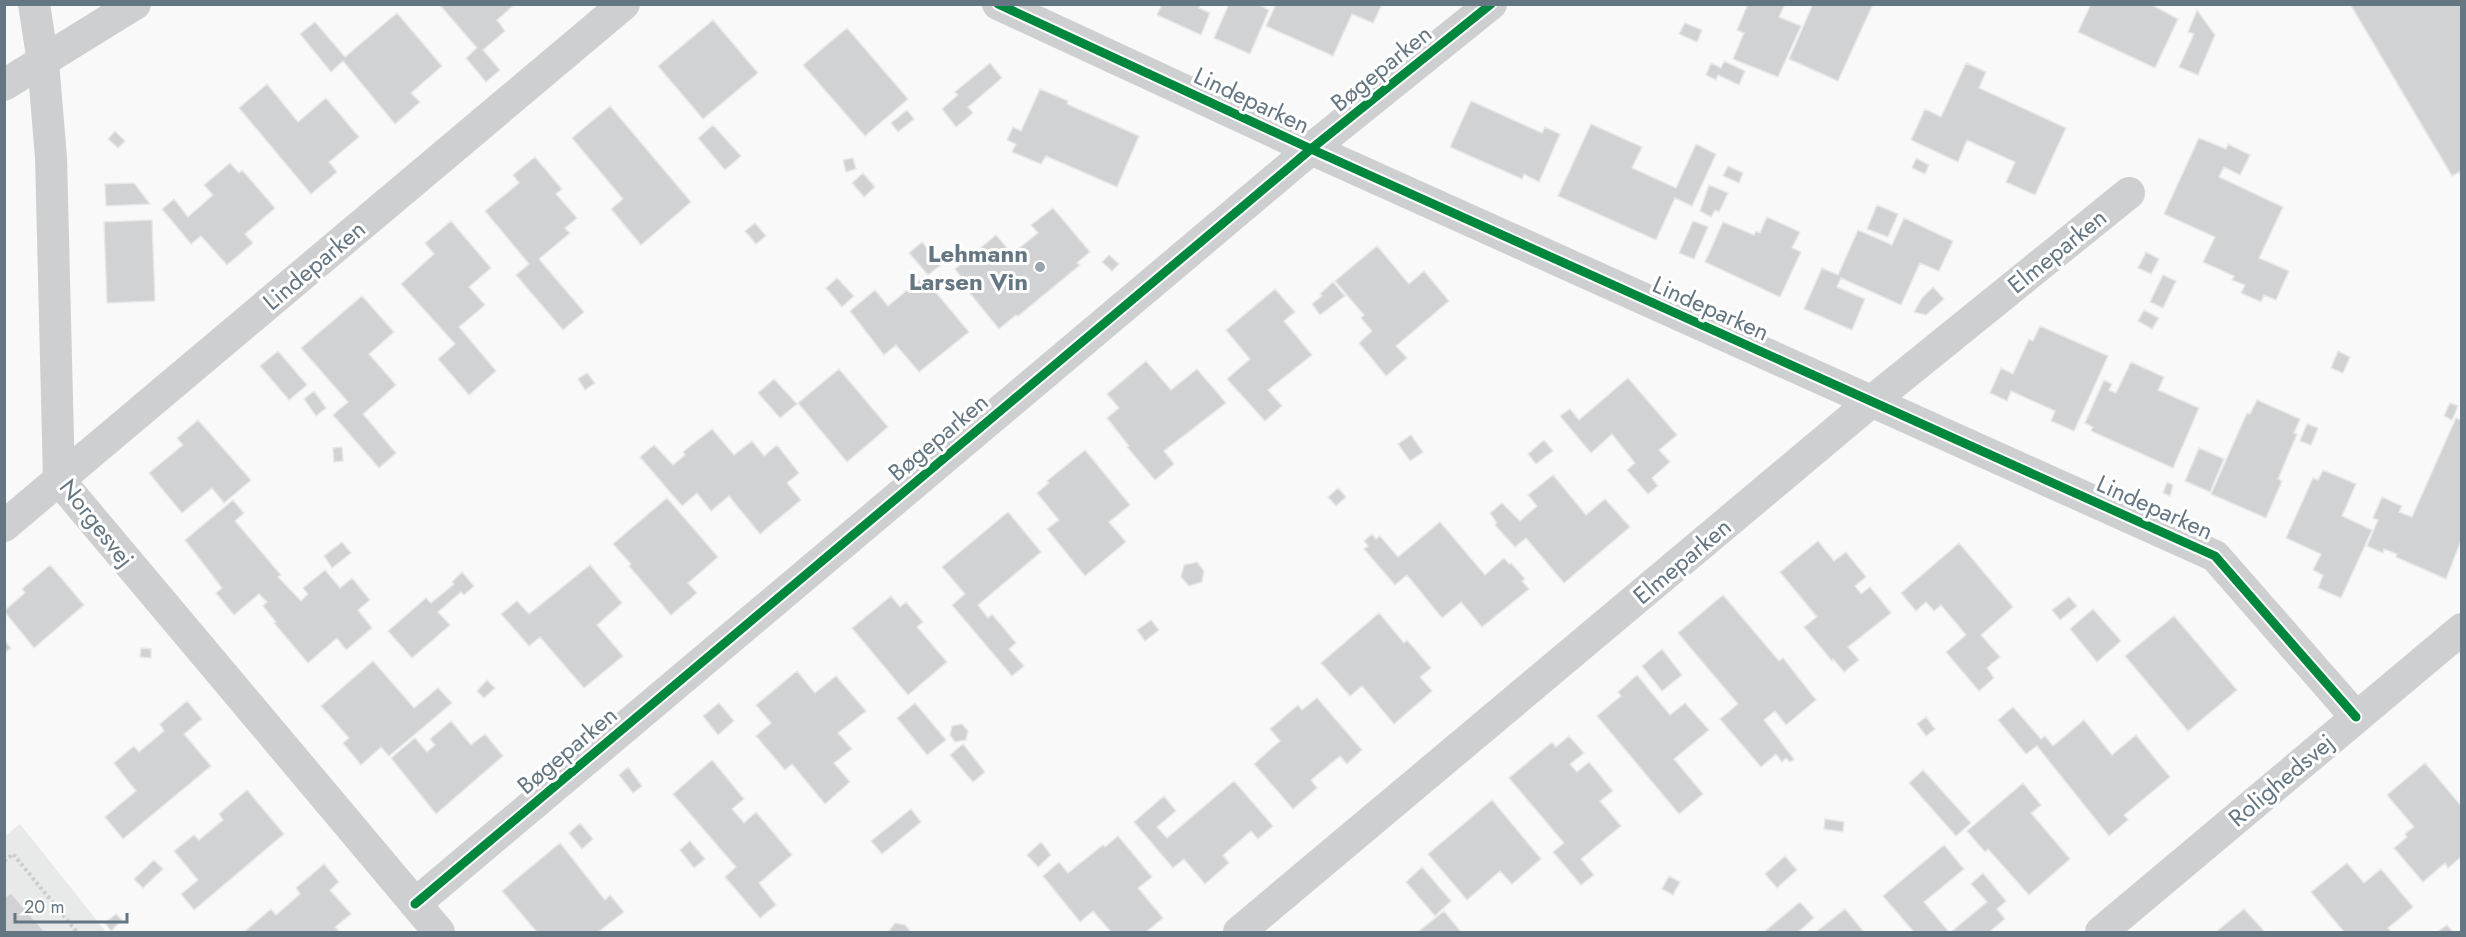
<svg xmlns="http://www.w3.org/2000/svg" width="2466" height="937" font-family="Jost,sans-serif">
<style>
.built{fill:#e8e9e9}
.building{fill:#d0d2d3;stroke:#e8e8e8;stroke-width:1.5}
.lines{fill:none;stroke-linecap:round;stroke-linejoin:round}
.path{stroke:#cbcccd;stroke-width:4;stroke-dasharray:3 3;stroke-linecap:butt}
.street{stroke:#cecfd0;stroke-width:32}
.cycleway-casing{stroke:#fff;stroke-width:13}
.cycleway{stroke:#00873e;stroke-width:9}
.poi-dot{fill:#99a4ac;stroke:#fff;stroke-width:2}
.labels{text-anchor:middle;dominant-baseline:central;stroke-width:6;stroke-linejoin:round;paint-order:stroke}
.street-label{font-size:24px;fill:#657683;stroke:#fff}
.poi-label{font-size:24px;font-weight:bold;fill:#657683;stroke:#fff;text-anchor:end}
</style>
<rect width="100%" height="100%" fill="#f9f9f9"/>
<!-- built -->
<path class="built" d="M20,824l86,108h-101l-1,-95z"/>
<!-- building -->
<path class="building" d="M439,4h76l-18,16 8,11 -22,19 17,20 -14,12 -20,-24 11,-10z
M1162,4h38l-1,4 11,5 -9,22 -44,-20z
M1229,4h28l12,6 -19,44 -36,-16z
M1276,4h106l-9,19 -21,-9 -19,42 -67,-30z
M1748,4h37l-6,13 22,9 -23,51 -45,-18 11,-26 -7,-3z
M1813,4h60l-35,77 -49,-22z
M2091,4h59l28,15 -23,49 -77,-36z
M2350,4h112v172l-3,-4 -7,4z
M2197,10l18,25 -17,40 -19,-8 15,-33 -6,-2z
M397,13l45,53 -31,27 9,9 -25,22 -52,-63 -12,11 -31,-38 15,-12 30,35z
M713,20l45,53 -55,46 -45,-53z
M1685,23l17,7 -5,12 -18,-8z
M847,28l61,71 -43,37 -62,-71z
M1724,61l21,10 -6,14 -21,-10 -2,5 -10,-5 5,-12 10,5z
M990,63l12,15 -34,29 5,6 -17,14 -14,-18 16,-14 -3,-3z
M1966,63l20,9 -7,16 87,40 -31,67 -29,-13 9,-20 -48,-22 -9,22 -47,-22 14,-31 16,8z
M267,84l31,38 28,-24 33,39 -30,25 8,10 -26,22 -72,-86z
M1040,89l28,12 -1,3 72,32 -22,51 -71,-31 -5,8 -29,-12 4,-8 -9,-4 6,-13 8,4z
M1471,101l71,32 3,-6 15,7 -21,48 -15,-8 -2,5 -72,-32z
M610,106l81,96 -50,43 -30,-36 12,-10 -51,-61z
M907,110l7,9 -16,13 -7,-9z
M1591,124l51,23 -10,21 44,20 20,-44 20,10 -24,52 -17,-8 -19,42 -98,-44z
M713,125l28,31 -16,14 -27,-32z
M115,131l10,10 -7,7 -10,-9z
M2199,138l27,11 2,-5 22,11 -10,20 -16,-8 -5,10 64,30 -24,51 30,13 -13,29 -12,-5 -3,7 -20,-9 4,-8 -13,-5 2,-4 -31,-14 12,-25 -51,-23z
M535,157l27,32 -6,5 21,24 -12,10 5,5 -31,26 45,53 -21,18 -47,-55 13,-11 -44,-53 34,-28 -6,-8z
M853,158l3,11 -10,3 -3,-12z
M1916,158l13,7 -4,9 -13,-6z
M230,163l9,10 3,-3 33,38 -30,26 8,9 -26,22 -26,-29 -10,8 -29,-35 12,-10 14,18 25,-22 -9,-10z
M1728,166l15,7 -4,10 -16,-7z
M863,173l12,14 -11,10 -12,-14z
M134,183l16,21 -44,2 -1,-22z
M1709,185l19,8 -9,19 -4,-2 -4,7 -11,-6z
M1877,205l21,9 -10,23 -21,-8z
M1053,208l37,44 -13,11 3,2 -62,51 -2,-1 -17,14 -39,-48 3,-2 -8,-10 41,-34 16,19 26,-21 -7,-8z
M1767,217l33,15 -8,16 9,4 -21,45 -75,-35 18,-40 31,13 2,-4 4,2z
M1904,218l49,23 -14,30 -19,-8 -19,42 -60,-27 -4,9 28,12 -13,31 -48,-21 18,-41 16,7 20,-45 34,15z
M152,220l3,81 -48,2 -3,-81z
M451,221l40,47 -22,19 16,18 -26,22 37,44 -27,24 -31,-36 17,-15 -54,-60 33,-30 -9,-11z
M1693,221l15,6 -14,32 -15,-6z
M755,223l11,13 -10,8 -11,-13z
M922,242l19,23 -13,10 -19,-22z
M1377,246l32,38 15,-13 25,30 -53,45 11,12 -21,18 -27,-33 13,-12 -11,-13 3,-3 -29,-34z
M2146,252l13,7 -8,15 -13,-6z
M1109,255l10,9 -7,7 -10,-9z
M2163,275l13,6 -13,27 -13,-6z
M923,277l46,55 -50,40 -23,-27 -12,10 -34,-44 25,-21 13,16z
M837,278l17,18 -12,11 -16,-19z
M1333,282l12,14 -25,19 -8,-11 10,-8 -2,-2z
M1933,287l11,12 -18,16 -12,-3 8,-14z
M1275,289l20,23 -11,9 28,34 -44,35 14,16 -17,15 -38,-42 23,-20 -24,-29z
M362,296l32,36 -25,22 27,31 -33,29 33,39 -17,15 -46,-53 15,-13 -47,-54z
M2144,310l15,8 -7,11 -14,-8z
M2040,326l68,30 -34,75 -23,-10 4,-10 -44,-20 -4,10 -17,-8 11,-25 12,6 16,-35 4,2z
M278,351l29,34 -18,15 -29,-34z
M2338,351l12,6 -7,16 -12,-5z
M1146,361l25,29 26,-21 29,34 -62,48 10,13 -19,16 -28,-33 2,-1 -22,-28 12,-10 -12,-14z
M2131,362l33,15 -6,13 41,18 -26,60 -82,-37 2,-4 -8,-4 19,-43 8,4 -3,6 7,3z
M839,369l49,58 -41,35 -49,-59z
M587,373l8,10 -10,7 -7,-11z
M1628,378l49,57 -18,15 11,12 -18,16 6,8 -10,8 -21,-24 8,-7 -23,-29 -21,19 -31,-37 10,-7 9,11z
M774,379l23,25 -17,14 -22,-25z
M314,391l12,17 -10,8 -12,-17z
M2257,400l43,19 -6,14 3,1 -19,45 4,2 -16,37 -55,-24 36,-81 3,1z
M2450,403l8,3 -6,14 -8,-4z
M2456,418l6,2v118l-16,41 -50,-22 1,-3 -13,-5 -1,4 -16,-7 11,-26 -5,-2 9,-21 20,9 -3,6 13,5z
M198,420l53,60 -27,23 -12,-15 -30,25 -33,-40 34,-28 -6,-7z
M2307,424l11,4 -7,17 -11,-4z
M712,429l22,26 18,-14 12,15 13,-11 22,28 -12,10 14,17 -41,34 -31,-38 -18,15 -14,-18 -15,13 -42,-49 14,-12 19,20 12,-10 -2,-3z
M1411,435l12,17 -13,9 -12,-17z
M1544,440l9,11 -17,13 -8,-10z
M342,447l1,14 -9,1 -1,-14z
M2199,448l25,11 -14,33 -25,-11z
M1085,450l45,55 -21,17 17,20 -41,34 -38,-47 12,-9 -22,-27 12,-10 -2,-2z
M2323,470l33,14 -14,32 30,14 -31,68 -23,-10 5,-13 -10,-5 8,-16 -35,-16 27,-60 5,2z
M1553,475l33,40 19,-16 25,28 -66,56 -38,-45 -11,9 -20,-22 2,-2 -7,-10 12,-10 18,18 17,-15 -9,-11z
M2167,482l6,3 -3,11 -7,-3z
M1338,488l8,9 -10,9 -8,-9z
M667,498l51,59 -30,26 9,10 -26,22 -42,-49 2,-2 -18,-20z
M233,500l11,13 -9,8 46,54 -3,2 23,24 7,-7 -5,-6 22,-18 15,18 12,-10 18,22 -12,10 14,18 -26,22 -9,-12 -29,25 -34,-40 2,-1 -13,-16 4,-4 -8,-8 -25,21 -18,-22 6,-5 -37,-48z
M1008,512l33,40 -63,53 10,13 4,-4 24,29 -7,6 15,17 -12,10 -60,-71 13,-11 -23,-27z
M1440,522l45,53 19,-17 5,6 2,-1 14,16 -3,2 7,8 -47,38 -21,-25 -19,16 -35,-43 -12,10 -31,-36 4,-3 -4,-5 8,-7 4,5 4,-3 18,21z
M1818,541l16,20 12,-9 20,25 -11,9 6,8 9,-7 21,26 -43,34 11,13 -15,12 -11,-13 -1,2 -28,-34 13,-10 -37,-45z
M342,542l9,11 -19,15 -8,-12z
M1959,543l54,64 -32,28 19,22 -13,11 7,10 -15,13 -33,-39 20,-17 -25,-30 -7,6 -8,-9 -10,9 -15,-18z
M1197,562l7,9 -2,11 -13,4 -8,-9 3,-12z
M50,565l34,40 -50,43 -30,-37 21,-18 -3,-4z
M590,565l32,38 -25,22 26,31 -39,32 -44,-51 -11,9 -28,-32 16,-13 12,13z
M462,572l12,14 -10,9 -3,-3 -23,20 12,13 -38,33 -24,-27 38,-33 5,5 23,-19 -2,-2z
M1723,595l56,66 4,-3 33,42 -30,25 -11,-14 -11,9 30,39 -4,3 -4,-4 -4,4 -6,-8 -15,13 -41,-48 18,-15 -60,-71z
M891,596l9,11 6,-5 17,20 -6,5 30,35 -39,33 -56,-67z
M2069,597l8,9 -17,14 -8,-10z
M2093,609l28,32 -24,21 -27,-33z
M1379,613l25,30 3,-3 24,28 -11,9 12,14 -38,33 -32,-38 -12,10 -29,-33z
M2174,616l63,74 -49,41 -63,-75z
M1151,620l8,10 -14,11 -8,-11z
M4,640l7,8 -7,5z
M141,648l10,1v9l-11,-1z
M1662,649l20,26 -20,16 -20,-25z
M373,661l41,47 24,-20 14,15 -63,53 -8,-9 -20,18 -18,-22 6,-5 -28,-32z
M797,671l18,22 21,-17 30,35 -28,22 14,16 -18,14 16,19 -25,22 -33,-40 -7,6 -29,-34 15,-13 -15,-18z
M1637,675l33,40 15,-12 24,27 -35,29 29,35 -24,20 -82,-98 24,-20 -3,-4z
M487,680l8,8 -11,10 -7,-7z
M1317,698l45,52 -15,14 -7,-8 -29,24 6,8 -24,21 -39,-45 26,-23 -10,-12 28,-24 4,5z
M187,701l15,18 -18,15 27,32 -88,73 -18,-22 31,-26 -22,-28 20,-17 5,6 25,-21 -4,-7z
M719,703l15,18 -16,14 -15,-19z
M915,703l31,37 -19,15 -30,-37z
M2013,707l28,32 4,-3 8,10 31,-26 28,35 24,-20 34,42 -46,38 4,5 -19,16 -72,-90 -11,8 -28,-34z
M1926,717l9,12 -9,7 -9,-12z
M451,721l20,24 14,-11 18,22 -67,58 -45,-56 24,-20 12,14 8,-7 -5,-6z
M962,724l6,7 -2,9 -11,2 -5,-7 2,-9z
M1569,736l15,17 -14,11 7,8 12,-10 24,29 -13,10 21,25 -40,33 13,16 -13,10 -28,-33 11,-9 -55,-65 43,-36 4,5z
M963,744l22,28 -12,10 -23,-27z
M712,760l32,39 -12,10 12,14 12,-11 36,43 -33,28 17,22 -16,13 -35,-41 11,-10 -63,-73z
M2425,763l37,44v49l-14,12 -3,-5 -22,19 -29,-34 13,-11 -2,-3 9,-7 -27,-32z
M628,767l14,19 -9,7 -14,-18z
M1923,770l48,53 -15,13 -47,-53z
M1234,781l39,45 -15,13 -7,-8 -28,24 6,8 -24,21 -21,-25 -11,9 -39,-46 30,-26 12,15 -19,16 10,11z
M2023,783l18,22 -10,8 39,46 -41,36 -41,-46 -3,3 -18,-21z
M247,790l37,44 -90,76 -13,-16 17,-14 -24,-29 20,-16 5,5 24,-20 -4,-6z
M1492,800l49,59 -29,25 -12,-13 -33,29 -39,-46z
M911,809l10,13 -39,32 -11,-13z
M1825,819l19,3 -1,10 -19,-3z
M580,823l13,16 -11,10 -13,-16z
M1118,836l34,41 -14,11 25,30 -17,14h-35l-18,-21 -13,11 -37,-46 16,-14 9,11 35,-28 2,2z
M690,841l15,18 -11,9 -14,-18z
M1041,842l10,13 -13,12 -11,-12z
M560,843l45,57 5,-5 14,17 -26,20h-61l-35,-41z
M1944,845l20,24 -40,33 25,30h-35l-31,-36z
M1785,856l12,14 -20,18 -12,-14z
M154,860l9,9 -20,19 -9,-9z
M2347,863l17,20 17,-14 32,38 -25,21 4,4h-48l-33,-40z
M324,864l15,18 -9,8 21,24 -16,13 5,5h-96l27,-23 5,6 24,-21 -4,-6z
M1422,867l29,34 -16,15 -29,-34z
M1983,873l23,28 -9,8 8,10 -16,13h-38l36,-30 -16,-18z
M1669,876l11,6 -7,13 -11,-6z
M11,893l34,39h-41v-34z
M1800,902l14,16 -16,14h-34z
M1845,909l19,23h-48z
M2244,909l21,23h-49z
M1444,911l17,21h-43z
M116,914l6,6 -11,11 -6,-8z
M895,923l10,2 6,7h-23z
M2447,925l6,7h-16z"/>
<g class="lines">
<!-- path -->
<path class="path" d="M4,861l9,-7 64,78"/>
<!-- street -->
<path class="street" d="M34,4l9,58 8,95 8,323 380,452
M998,4l313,145 904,407 141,161
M4,85l131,-81
M4,526l620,-522
M415,904l896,-755 180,-145
M1239,932l633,-531 257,-208
M2101,932l361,-303"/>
<!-- cycleway casing -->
<g class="cycleway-casing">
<path id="cycleway" d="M998,4l313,145 904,407 141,161
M415,904l896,-755 180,-145"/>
</g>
<!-- cycleway -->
<use href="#cycleway" class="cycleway"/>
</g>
<!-- markers -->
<circle class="poi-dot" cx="1040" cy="267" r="6"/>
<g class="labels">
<!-- street labels -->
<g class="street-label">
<text transform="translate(1381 68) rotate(-39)">Bøgeparken</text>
<text transform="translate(1252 100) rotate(25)">Lindeparken</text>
<text transform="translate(2057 251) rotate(-39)">Elmeparken</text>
<text transform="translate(314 265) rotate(-40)">Lindeparken</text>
<text transform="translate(1711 308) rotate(24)">Lindeparken</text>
<text transform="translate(938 437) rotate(-40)">Bøgeparken</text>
<text transform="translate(2155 507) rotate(24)">Lindeparken</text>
<text transform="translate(97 523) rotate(52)">Norgesvej</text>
<text transform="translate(1682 561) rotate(-40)">Elmeparken</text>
<text transform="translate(567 750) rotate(-40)">Bøgeparken</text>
<text transform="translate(2281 780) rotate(-40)">Rolighedsvej</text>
</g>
<!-- poi labels -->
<g class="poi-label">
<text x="1028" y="253">Lehmann<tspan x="1028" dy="28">Larsen Vin</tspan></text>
</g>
</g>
<!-- border -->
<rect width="2466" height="937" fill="none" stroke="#657683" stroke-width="12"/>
<!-- scale -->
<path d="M15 913v9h112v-9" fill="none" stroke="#657683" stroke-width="3"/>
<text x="24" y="913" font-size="18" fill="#657683" stroke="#ffffff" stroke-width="4.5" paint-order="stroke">20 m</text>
</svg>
